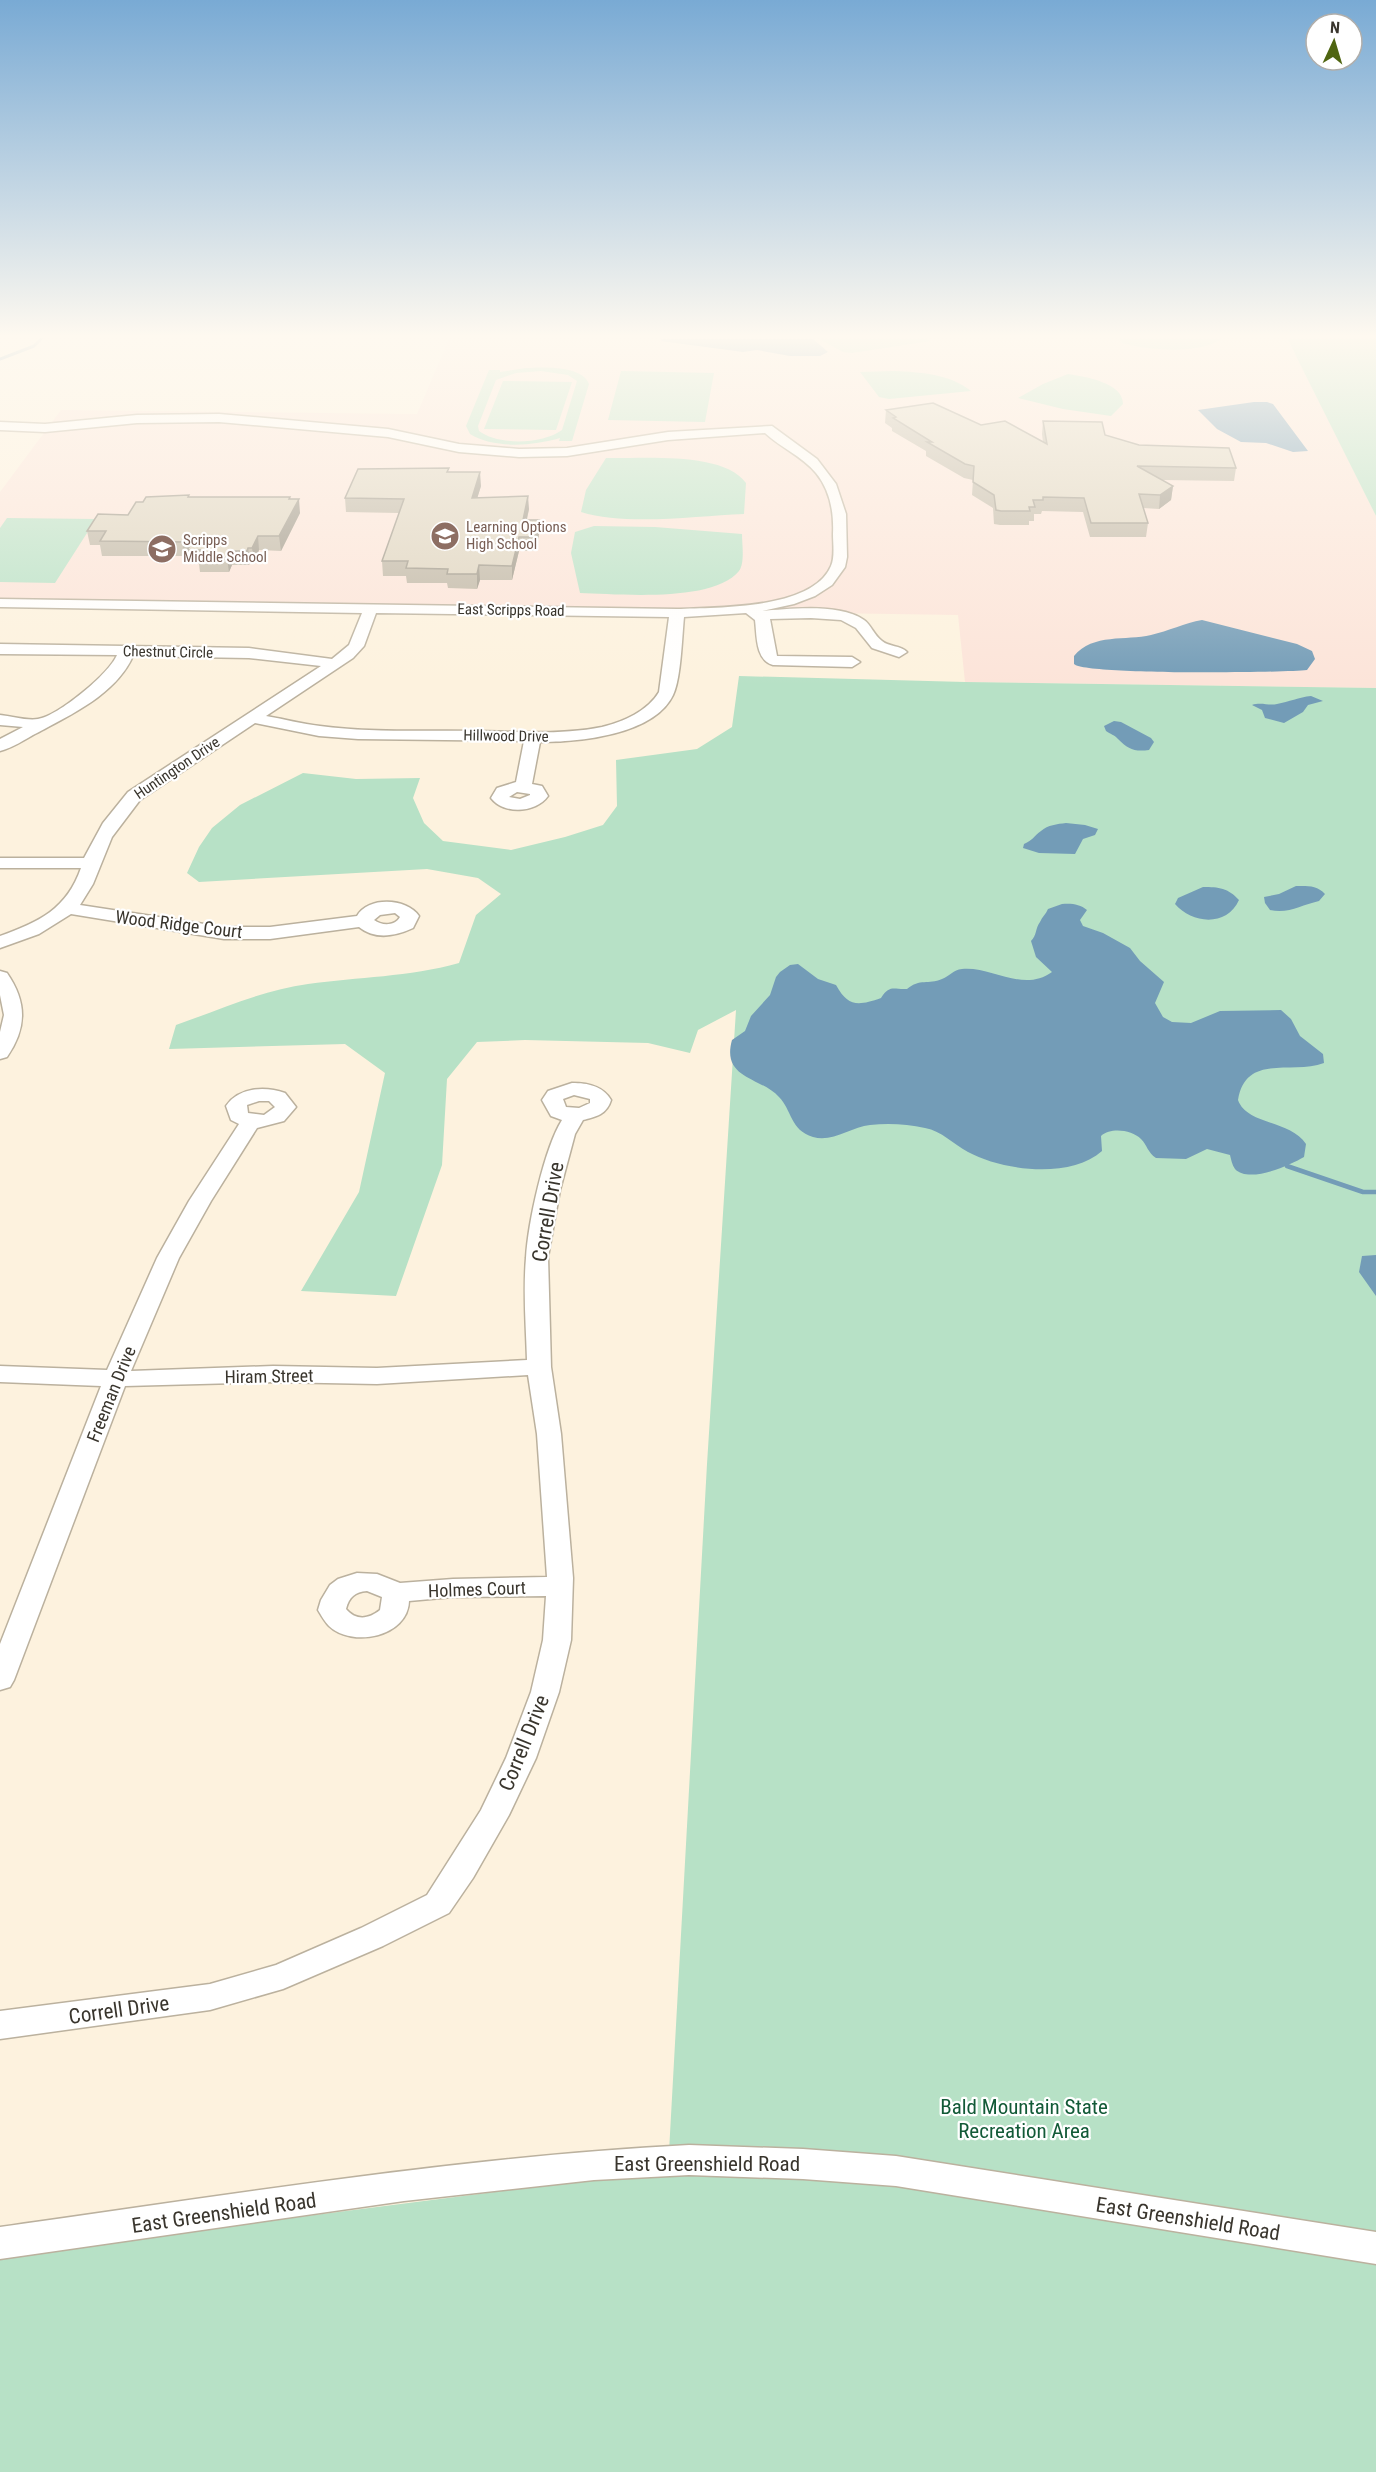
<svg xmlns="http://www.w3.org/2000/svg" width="1376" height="2472" font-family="'Roboto Condensed',sans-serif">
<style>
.education{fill:#fce4d9}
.green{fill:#b7e1c6;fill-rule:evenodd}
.water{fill:#739cb7}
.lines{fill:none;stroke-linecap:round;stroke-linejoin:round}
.stream-far1{stroke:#739cb7;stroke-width:3}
.stream{stroke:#739cb7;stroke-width:4.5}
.minor-casing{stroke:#bbb19e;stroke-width:3}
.minor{fill:#fff;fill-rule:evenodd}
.wall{fill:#beb5a4}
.shaded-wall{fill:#9b9486}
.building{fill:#ddd3bf;stroke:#9b9486;stroke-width:1.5}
.labels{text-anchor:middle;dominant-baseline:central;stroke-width:4.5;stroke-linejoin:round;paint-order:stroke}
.far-education-label{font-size:15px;fill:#785e54;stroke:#fff;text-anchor:start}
.far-street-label{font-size:15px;fill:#39352d;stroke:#fff}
.street-label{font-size:18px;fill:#39352d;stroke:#fff}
.near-street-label{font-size:21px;fill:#39352d;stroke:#fff}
.near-park-label{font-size:21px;fill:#125a37;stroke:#fff}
</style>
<rect width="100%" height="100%" fill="#fdf2de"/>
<!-- education -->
<path class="education" d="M449,339h839l88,177v172l-411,-6 -7,-67 -958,-15v-108l61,-82 356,4z"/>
<!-- green -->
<path class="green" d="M819,339h107l4,2 -78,12 -9,-1z
M1120,339h101c-22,16 -74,11 -99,4z
M1288,339h88v177l-78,-156z
M526,368c16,-1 56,-3 63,16l-17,57h-13l1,-3c-28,8 -65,11 -90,-4l-4,-8 23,-56h11v2zM541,371l27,4 9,6 -15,49c-19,14 -63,16 -83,1l-1,-5 18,-46 20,-7z
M621,371l93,2 -9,49 -97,-2z
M894,371c26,1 56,3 77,20l-82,8 -10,-2 -19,-25z
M1068,374c17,3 55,8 55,30l-12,12 -48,-7 -45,-11 25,-14z
M503,381l69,1 -16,48 -72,-1z
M606,458c36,1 117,-7 140,25l-2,31c-48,2 -118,12 -163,-2l5,-22z
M7,518l89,1 -41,64 -55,-1v-54z
M594,526l61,1 87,7c0,10 3,29 -3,37 -26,32 -121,23 -159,22l-9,-40 4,-21z
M739,676l226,6 411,6v1784h-1376v-217l668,-85 39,-706 29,-454 -38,20 -8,23 -42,-10 -123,-3 -48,2 -30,37 -5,86 -46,131 -95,-5 58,-99 26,-119 -40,-29 -176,5 7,-24c43,-15 87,-35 132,-41 50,-7 101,-7 151,-21l17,-48 25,-21 -23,-16 -51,-9 -228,13 -12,-9 12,-26 13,-19 28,-23 63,-32 53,6 64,-1 -7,20 11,25 19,18 68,9 54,-13 38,-12 14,-19 -1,-46 81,-11 35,-22z"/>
<!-- water -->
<path class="water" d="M662,339h151l15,13 -8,4h-30l-33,-6 -14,2 -82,-11z
M1254,402h13l6,2 35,47 -15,1 -27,-9 -25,-1 -24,-13 -19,-19z
M1202,620l95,24 15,7 3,8 -8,11c-27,3 -222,5 -233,-6v-8c19,-23 52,-15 77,-21 17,-4 34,-12 51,-15z
M1311,696l12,5 -15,4 -5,7 -19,11 -19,-5 -3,-8 -10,-5c9,-3 17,1 25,-1 12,-2 22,-7 34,-8z
M1114,721l7,1 30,16 3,4 -5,8c-15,2 -21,-1 -31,-11 -3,-4 -8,-5 -12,-8l-2,-5z
M1066,823l19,2 13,4 -3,6 -12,4 -8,15 -36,-1 -16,-5 1,-4c9,-4 10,-8 17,-13 7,-6 16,-7 25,-8z
M1296,886c11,0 21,-1 29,8l-6,7c-18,4 -30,13 -49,9l-5,-7 -1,-6 15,-3z
M1203,887c16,0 25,1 36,13 -12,27 -47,24 -64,4l3,-6z
M1062,904c9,-1 18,0 25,6l-7,10 3,6 20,7 27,15 10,13 24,21 -9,21 8,14 9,5 19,1 29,-12 61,-1 10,9 9,17 23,18 1,9c-33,12 -78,-10 -86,37 9,25 52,20 68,44l-2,13c-14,8 -55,27 -69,12 -3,-4 -4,-10 -5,-14l-23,-6 -21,10 -30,-1c-8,-5 -9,-13 -15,-19 -9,-9 -30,-12 -40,-3l1,15c-31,28 -99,20 -134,1 -15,-8 -26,-21 -43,-24 -18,-4 -37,-5 -55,-3 -19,2 -38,18 -57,12 -23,-7 -21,-27 -34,-40 -18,-20 -58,-18 -47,-57l13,-9 6,-15 19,-21 6,-18 4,-5 10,-7 8,-1 20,15 18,6c12,22 22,21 45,13 9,-14 13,-8 26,-9 13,-11 21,-4 35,-10 8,-3 11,-9 20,-10 30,-3 61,24 90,3l-16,-15 -5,-16c6,-6 4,-12 9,-19 2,-5 6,-8 8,-13z
M1376,1255v41l-17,-24 3,-16z"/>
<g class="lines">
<!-- stream-far1 -->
<path class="stream-far1" d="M0,359l34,-13 7,-7"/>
<!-- stream -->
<path class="stream" d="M1287,1166l76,26h13"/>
<!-- minor casing -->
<g class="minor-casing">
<path id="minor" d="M219,414l169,15 71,15 60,5 48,-1 101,-16 104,-6 45,33 19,25 10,30 1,43 -2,10 -13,18 -17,11 -21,8 -32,7c27,-2 78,-8 102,9 7,5 10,15 18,21 7,6 18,4 25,11l-8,5 -27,-9 -16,-20 -15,-8 -30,-2 -41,1 7,37 75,1 8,5 -8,5 -79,-2c-18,-5 -16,-30 -18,-45l-9,-7 -62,4c-2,19 -3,62 -11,78 -19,40 -94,47 -133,47l-8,42 10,2 6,10c-12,17 -44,19 -57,2l6,-10 19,-6 8,-41 -166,-2 -39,-3 -64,-13 -115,77 -28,37 -19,47 -13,21 144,22h46l87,-11c11,-20 50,-18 62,0l-6,12c-17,8 -38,12 -54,-1l-89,12h-46l-153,-25 -32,20 -39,14v-12c39,-14 67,-27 81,-68h-81v-10h84l19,-35 25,-31 193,-126 -72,-8 -116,-2c-17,38 -61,58 -96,77 -12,6 -24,15 -37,18v-12l23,-12 -23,-2v-10c11,1 27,6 38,4 20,-3 71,-45 79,-64l-117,-1v-10l249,4 83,11 17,-14 13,-32 -362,-6v-8l677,10c40,-2 135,1 154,-43 4,-9 2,-22 2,-32 1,-22 -3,-44 -17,-61 -14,-17 -35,-25 -51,-40l-97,7 -101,16 -48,1 -60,-5 -71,-15 -169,-15 -82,1 -92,9 -45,-2v-8l45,2 92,-9zM376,613l293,4 -10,75c-11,19 -36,30 -57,35 -40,8 -82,5 -122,4 -53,-1 -107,2 -160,-5 -18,-2 -36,-7 -54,-10l87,-58 11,-12zM517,792l13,2v1l-10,4 -11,-2zM395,913l5,4c-5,9 -18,9 -26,3l6,-5z
M0,971l7,2c20,29 20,55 0,84l-7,2v-27l4,-17 -4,-20z
M572,1083c16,0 31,3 39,17 -4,14 -15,17 -28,20l-8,14 -15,56 -12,67 3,110 10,67 12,144 -2,62 -12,52 -23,66 -27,57 -36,63 -24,35 -66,33 -100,43 -73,21 -210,29v-28l210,-27 66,-19 85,-37 66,-33 54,-85 25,-52 25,-66 12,-52 3,-44 -93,1 -44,4c-1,36 -57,47 -80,25 -4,-4 -8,-11 -11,-16l3,-10 9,-15 8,-6 19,-6 20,1 23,9 53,-4 94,-2 -10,-143 -9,-59 -151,9 -104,-2 -148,4 -111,294 -4,7 -10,3v-46l101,-258 -101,-4v-16l107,4 50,-112 32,-57 50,-77 -8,-4 -5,-14c13,-19 39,-20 59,-13l11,14 -12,14 -27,7 -46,73 -32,57 -48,113 142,-5 104,2 150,-8c-1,-34 -4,-68 -1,-102 2,-35 18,-109 36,-138l-11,-4 -9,-16 6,-9zM574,1095l16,4v4l-11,5 -13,-1 -3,-8zM259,1101h10l6,6 -11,8 -16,-2 -1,-8zM367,1591l15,6 -2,13c-11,9 -24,11 -34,-1 3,-12 9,-17 21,-18z
M689,2145l114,4 93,7 480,76v32l-480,-78 -93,-7 -114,-4 -95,5 -190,21 -404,58v-32c229,-32 458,-70 689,-82z"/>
</g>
<!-- minor -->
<use href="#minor" class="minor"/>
</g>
<!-- wall -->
<path class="wall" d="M886,410l95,15 62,17 -1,-8 1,-13 62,14 34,10 97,23 -2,13 -72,-1 11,6 -2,14 -12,9 -16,-1 5,15 -2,14h-56l-7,-25 -41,-1 -1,3h-7v7h-5v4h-29l-6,-1 -1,-16 -21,-13 1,-15 -9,-2 -38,-22v-5l-34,-20v-3l-7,-5z
M449,472l32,14 -4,12 52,11 -2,11 12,14 -3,17h-17l-7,29h-32l-3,9 -29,-1 -1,-5h-40l-1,-7h-23l-1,-15 17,-48 -53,-1 -1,-14z
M190,497l100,2 10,14 -19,38 -22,-1 -5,12h-4l-1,3h-17l-3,7h-29l-1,-8h-10v-2h-3v-6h-84l-2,-11h-10l-3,-14 41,-16 15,-13z"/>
<!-- shaded-wall -->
<path class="shaded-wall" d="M480,472l1,14 -8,26 -1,-14z
M1173,486l-2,14 -12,9 1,-14z
M528,496l1,13 -6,25v-14z
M299,499l1,14 -19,38 -2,-15z
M539,520v14l-3,17 -1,-14z
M258,536l1,14 -5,12 -2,-14z
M519,537v14l-7,29v-14z
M248,548l2,14 -1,3 -2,-14z
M231,551l1,14 -3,7 -2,-14z
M479,565l1,15 -3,9v-15z"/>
<!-- building -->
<path class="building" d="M933,403l48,22 24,-4 42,23 -4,-23 59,1 3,13 34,10 90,3 7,20 -99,-2 36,20 -13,9 -21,-1 9,29h-57l-7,-25 -41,-1v3h-10l2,7h-6l1,4h-29l-5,-1 -2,-15 -21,-13 1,-16 -9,-2 -38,-22h5l-39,-24 3,-1 -10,-7z
M449,468l-2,4h33l-8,26 56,-2 -5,24h16l-4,17h-16l-7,29 -33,-1 -2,9h-30l1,-5 -42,-1 2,-7h-26l22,-62 -59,-1 13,-29z
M189,495l-1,2h102l-1,2h10l-20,37h-21l-6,12h-4l-1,3h-16l-4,7 -29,-1 4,-7h-15l2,-3h-5l3,-5 -87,-1 6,-10h-19l11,-17 30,1 8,-13h7l3,-5z"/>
<!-- sky -->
<linearGradient id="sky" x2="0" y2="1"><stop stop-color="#79aad4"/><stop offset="0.49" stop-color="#fef9f0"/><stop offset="1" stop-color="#fef9f0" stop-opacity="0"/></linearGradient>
<rect width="1376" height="685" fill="url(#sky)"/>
<!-- icons -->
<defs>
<g id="school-disc" transform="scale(1.5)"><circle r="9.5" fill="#8d6e63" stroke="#fff"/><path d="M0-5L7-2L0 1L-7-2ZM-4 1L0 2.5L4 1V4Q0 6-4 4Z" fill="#fff"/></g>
</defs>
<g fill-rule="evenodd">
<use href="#school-disc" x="445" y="536"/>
<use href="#school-disc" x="162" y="549"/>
</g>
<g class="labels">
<!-- far-education labels -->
<g class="far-education-label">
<text x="466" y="527">Learning Options<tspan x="466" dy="17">High School</tspan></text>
<text x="183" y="540">Scripps<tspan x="183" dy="17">Middle School</tspan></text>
</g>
<!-- far-street labels -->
<g class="far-street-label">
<text transform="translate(511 610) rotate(1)">East Scripps Road</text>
<text transform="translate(168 652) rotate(1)">Chestnut Circle</text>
<text transform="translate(506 736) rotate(1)">Hillwood Drive</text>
<text transform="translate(177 768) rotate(-34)">Huntington Drive</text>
</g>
<!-- street labels -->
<g class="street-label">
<text transform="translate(179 924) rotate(7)">Wood Ridge Court</text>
<text transform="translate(269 1376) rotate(-1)">Hiram Street</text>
<text transform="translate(111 1394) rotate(-68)">Freeman Drive</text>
<text transform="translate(477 1589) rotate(-2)">Holmes Court</text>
</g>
<!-- near-street labels -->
<g class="near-street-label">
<text transform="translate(548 1212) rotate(-80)">Correll Drive</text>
<text transform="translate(524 1743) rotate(-68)">Correll Drive</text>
<text transform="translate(119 2010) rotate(-8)">Correll Drive</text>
<text x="707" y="2164">East Greenshield Road</text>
<text transform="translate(224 2213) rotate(-8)">East Greenshield Road</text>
<text transform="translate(1188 2219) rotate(9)">East Greenshield Road</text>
</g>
<!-- near-park labels -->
<g class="near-park-label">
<text x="1024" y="2107">Bald Mountain State<tspan x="1024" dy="24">Recreation Area</tspan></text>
</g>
</g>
<!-- north arrow -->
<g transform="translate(1334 42) rotate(4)"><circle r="28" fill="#ffffff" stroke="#b0aeab" stroke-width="1.5"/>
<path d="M0-4.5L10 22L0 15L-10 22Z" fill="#4f6511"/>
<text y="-9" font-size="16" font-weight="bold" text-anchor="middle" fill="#39352d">N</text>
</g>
</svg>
